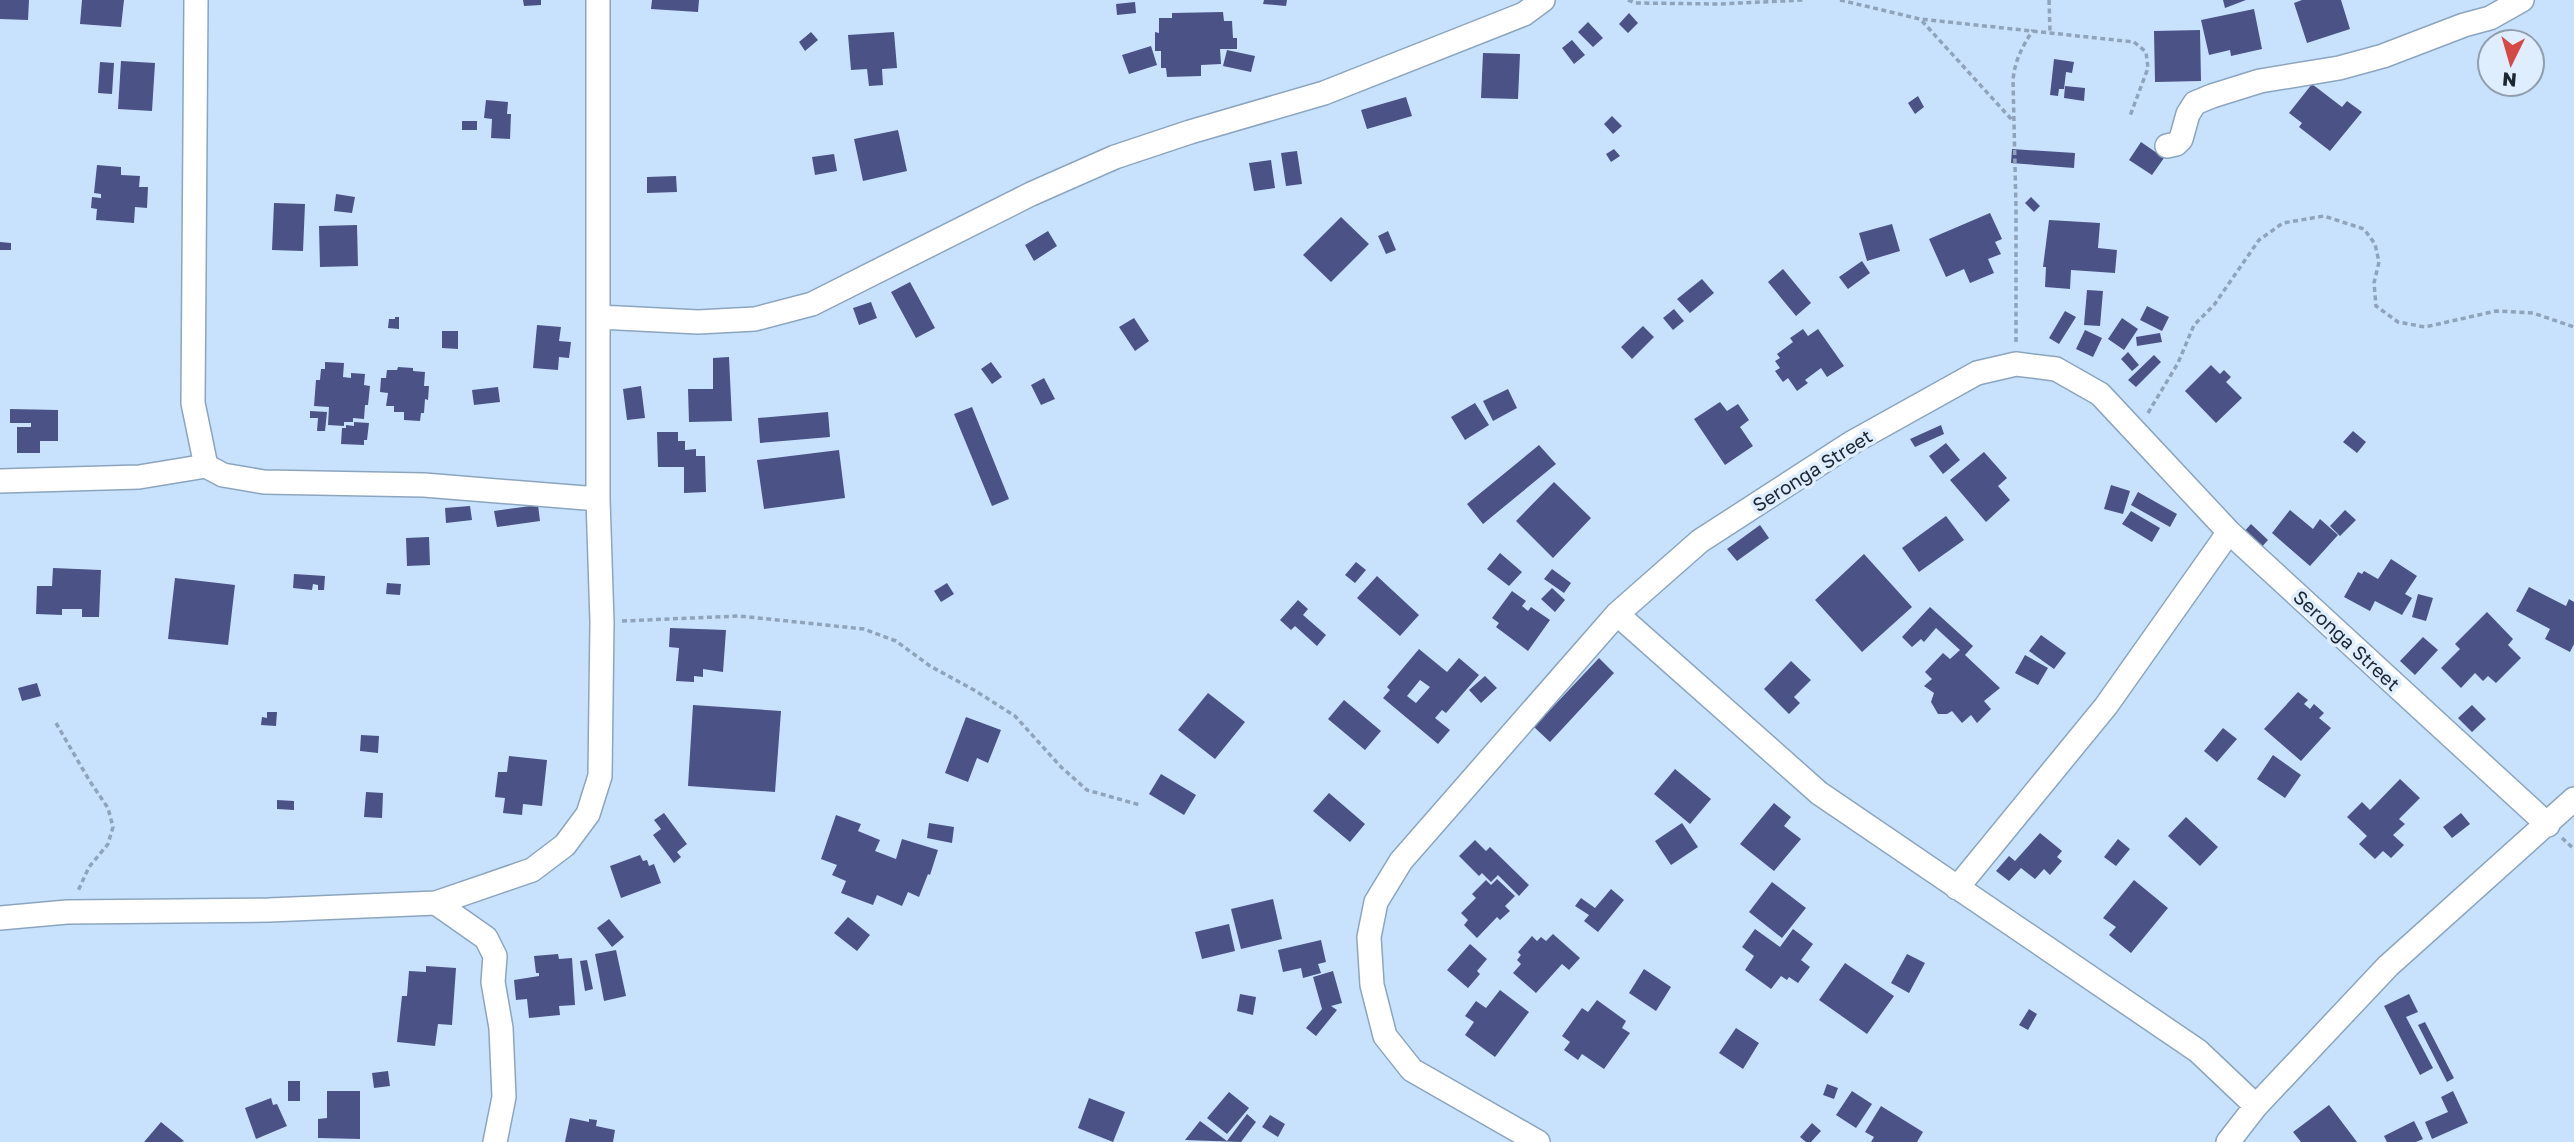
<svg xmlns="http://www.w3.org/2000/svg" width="2574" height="1142" font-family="'Golos Text',sans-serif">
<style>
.building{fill:#4b5285;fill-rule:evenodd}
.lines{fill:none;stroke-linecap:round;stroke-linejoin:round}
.minor-casing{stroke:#8ca5bf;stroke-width:26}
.path{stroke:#8fa4ba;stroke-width:3.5;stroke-dasharray:5 3.5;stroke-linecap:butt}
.minor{stroke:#fff;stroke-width:23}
.labels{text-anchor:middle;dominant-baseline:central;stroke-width:7;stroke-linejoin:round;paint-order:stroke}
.street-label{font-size:19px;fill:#1c2631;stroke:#deeeff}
</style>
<rect width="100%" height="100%" fill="#c8e2fe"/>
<!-- building -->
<path class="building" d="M0,0h29l-1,20 -28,-1z
M82,0h42l-3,27 -41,-3z
M523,0h18v5l-17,1z
M652,0h47l-1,12 -47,-3z
M1264,0h23l-1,6 -23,-2z
M2223,0h23l-21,8z
M2302,0h39l9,29 -43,14 -13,-40z
M1135,2l1,11 -19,2 -1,-11z
M2254,9l8,40 -31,7 -1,-6 -21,5 -8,-35z
M1223,12l1,9h8l1,17h4v11h-17l1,15 -20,1v11l-34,1 -1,-9h-5v-17h-6v-19l4,1v-15h13v-5z
M1629,13l9,10 -10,10 -9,-9z
M1588,22l15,16 -10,9 -15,-15z
M2200,30l1,51 -46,1 -1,-51z
M811,32l7,8 -13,11 -6,-9z
M894,32l3,36 -15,1 1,16 -14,1 -2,-17 -16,1 -3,-35z
M1572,40l13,15 -11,9 -12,-16z
M1151,46l6,19 -28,9 -7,-19z
M1227,50l28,6 -4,16 -28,-6z
M1483,53l37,1 -2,45 -37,-1z
M2054,59l20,3 -2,11 -6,-1 -2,17h-5l-1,7 -8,-1z
M121,61l34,2 -3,48 -34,-2z
M100,62l14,1 -2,31 -14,-1z
M2312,84l30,23 5,-6 15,11 -32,39 -31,-24 3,-4 -13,-10z
M2065,86l20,2 -1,13 -20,-3z
M1918,96l6,11 -9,7 -7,-11z
M1406,97l6,19 -45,13 -6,-19z
M486,100l22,2 -1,12h4l-1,25 -19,-1 1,-19 -8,-1z
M1612,116l10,10 -9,8 -9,-10z
M462,121h15v9h-15z
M898,130l9,41 -44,10 -9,-42z
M2141,142l23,16 -12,17 -23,-15z
M1614,149l6,7 -9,6 -5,-8z
M2012,149l63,4 -1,15 -63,-5z
M1297,151l5,33 -16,2 -5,-33z
M834,154l3,17 -22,4 -3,-18z
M1271,160l4,28 -21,3 -5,-28z
M97,165l24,2v8l19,1 -1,11h9l-1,21 -12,-1 -1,16 -38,-3 1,-11 -6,-1 1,-11 9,1v-4l-7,-1z
M676,176l1,16 -30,1v-16z
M336,194l19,3 -3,16 -18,-2z
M2031,197l9,9 -6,6 -9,-9z
M274,203l31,1 -2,47 -31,-1z
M1990,213l12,26 -7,3 6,12 -13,5 6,14 -24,10 -6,-14 -18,8 -17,-38z
M1341,217l28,27 -38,38 -28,-27z
M2049,220l51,3 -2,25 19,2 -2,23 -44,-3 -1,19 -25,-2 1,-20h-3z
M1892,224l8,27 -33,10 -8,-28z
M357,225l1,41 -38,1 -1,-41z
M1048,231l9,15 -23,15 -9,-16z
M1388,231l8,19 -10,4 -8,-18z
M0,242l11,1v7h-11z
M1862,261l8,12 -22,16 -9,-12z
M1783,269l28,34 -15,13 -28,-34z
M1702,279l12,14 -24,20 -13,-14z
M910,282l25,46 -19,10 -25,-46z
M2087,290l16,1 -3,35 -16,-1z
M871,302l6,16 -18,7 -6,-17z
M2147,306l22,11 -7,14 -22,-11z
M1674,309l10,12 -11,9 -10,-12z
M2065,311l11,6 -17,27 -10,-6z
M395,317h4v12l-11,-1 1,-9h6z
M1134,318l15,23 -14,10 -16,-24z
M2122,318l16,11 -14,21 -16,-11z
M537,325l24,2 -2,14 12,1 -2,16 -10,-1 -1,13 -25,-2z
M1643,326l11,11 -22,22 -11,-12z
M1803,329l5,7 10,-7 26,37 -17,11 -6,-9 -16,12 3,3 -11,8 -9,-13 -5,4 -8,-11 5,-3 -5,-7 5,-3 -3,-4 16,-12 -3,-4z
M2085,330l17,8 -9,19 -17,-8z
M442,331h16v18l-16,-1z
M2160,333l2,9 -25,4 -1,-9z
M2128,352l11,13 -7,6 -11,-12z
M2154,355l7,7 -25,25 -8,-7z
M729,357l3,64 -43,1 -1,-33h25v-31z
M325,362l19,1 -1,14 8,1v-5l14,1 -1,11 6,1 -2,19h-3l-1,14 -11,-1v4h-9v4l-16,-1 1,-18 -15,-1 2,-26h4l1,-11h4z
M991,362l11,15 -10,7 -11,-15z
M2211,365l9,9 4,-4 7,7 -5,5 16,16 -26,25 -31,-32z
M398,367l15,1v3l12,1 -1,14h5l-1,14 -3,-1 -1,14h-3l-1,8 -16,-1v-8h-10v-6h-8l2,-13 -8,-1 1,-14h5l1,-8h10z
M1044,378l11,21 -14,6 -10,-20z
M641,386l4,32 -18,2 -4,-31z
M498,387l2,15 -26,3 -2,-15z
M1508,389l9,19 -24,13 -10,-20z
M1720,402l7,9 11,-7 11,16 -9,7 13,19 -28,19 -31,-46z
M1475,403l14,22 -24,15 -14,-23z
M972,407l37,92 -17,7 -38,-92z
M10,409l48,1v31h-18v12h-23v-26h14v-4h-21z
M310,411l17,1 -2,19h-8l1,-13h-8z
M828,412l2,25 -70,6 -2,-25z
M354,422l15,1 -2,17h-3v5l-23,-1 1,-16h4v-3l8,1z
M1941,425l3,9 -29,13 -5,-8z
M2353,431l13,11 -9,11 -14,-11z
M657,432h21v9h7v9l11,-1v7h9l1,36 -22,1v-26h-26z
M1946,443l14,17 -17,14 -14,-18z
M1539,445l17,19 -73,60 -16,-20z
M839,450l6,48 -81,11 -7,-49z
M1984,452l23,26 -9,8 12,14 -24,22 -36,-42z
M1554,482l37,36 -38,40 -37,-37z
M2111,485l19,6 -7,23 -19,-5z
M2138,492l39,22 -7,13 -39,-22z
M538,505l2,16 -43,6 -3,-16z
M470,506l2,14 -26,3 -1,-15z
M2290,510l23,19 7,-10 18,16 -28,31 -38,-33z
M2345,510l11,10 -16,16 -10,-10z
M2131,511l29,17 -8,14 -30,-18z
M1946,516l18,24 -45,32 -17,-24z
M2251,524l17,16 -9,10 -18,-15z
M1760,525l9,13 -32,23 -10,-12z
M429,537l1,28 -23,1 -1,-28z
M1500,553l22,19 -13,14 -22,-17z
M1864,554l48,53 -50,45 -47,-52z
M2391,559l26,17 -12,18 7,4 -10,17 -27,-14 -5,10 -26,-14 14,-25 4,2 2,-3 14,8z
M1356,562l10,8 -11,13 -10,-8z
M53,568l48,2 -2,47h-17v-8h-20v6l-26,-1 1,-28h15z
M1552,569l19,14 -7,10 -20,-14z
M294,574l31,2 -1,14h-6v-5l-5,-1 -1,6 -19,-2z
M1377,576l42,39 -19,21 -43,-38z
M175,578l60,7 -7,60 -60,-6z
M387,583l14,1 -1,11 -14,-1z
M947,583l7,11 -13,8 -7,-11z
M2529,587l37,19 3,-7 5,3v42l-4,8 -25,-13 5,-10 -34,-18z
M1552,588l13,12 -10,12 -14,-13z
M1512,591l14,10 -4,5 6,5 3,-4 19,13 -22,31 -32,-24 3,-4 -7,-5z
M2418,594l15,4 -7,23 -14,-4z
M1298,600l10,9 -5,6 23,20 -9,11 -22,-20 -4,4 -11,-10z
M1930,607l43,39 -8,9 35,33 -16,13 7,8 -14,14 -6,-8 -9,8 -10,-12 -5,3h-9l-7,-12 3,-9 -10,-7 8,-7 -7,-7 18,-19 7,6 10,-9 -24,-22 -12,14 -3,-3 -9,8 -10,-10z
M2487,612l26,27 -5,6 13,13 -25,25 -8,-7 -5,5 -8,-8 -14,15 -20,-20 19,-19 -5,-5z
M670,628l56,2 -3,42 -20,-3v8l-9,-1v6l-18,-1 3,-33 -10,-1z
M2041,635l25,18 -12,16 -25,-18z
M2423,637l15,13 -23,25 -15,-14z
M1419,649l28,23 12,-14 20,17 -33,38 -4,-3 -7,8 15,12 -12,14 -55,-46 7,-8 -3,-3zM1420,680l10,7 -14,16 -9,-7z
M2025,655l23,13 -10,17 -23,-12z
M1599,658l15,15 -64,69 -16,-15z
M1791,661l20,19 -17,17 6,6 -11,11 -25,-25z
M1485,676l12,12 -16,15 -12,-13z
M37,683l4,13 -19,5 -4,-13z
M2298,692l10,8 -4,4 6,5 4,-5 10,9 -5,5 12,10 -30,33 -37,-32z
M1208,693l37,29 -30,37 -37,-29z
M1344,700l37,31 -16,19 -37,-31z
M693,705l88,6 -6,81 -87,-6z
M2472,705l14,14 -14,13 -14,-14z
M267,712h10l-1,14 -15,-1 1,-8 5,1z
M966,717l35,13 -13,33 -11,-5 -9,24 -23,-9z
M2223,728l14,11 -20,23 -13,-11z
M361,735l18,1 -1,17 -18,-2z
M2273,755l28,20 -16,23 -28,-19z
M509,756l38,4 -5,46 -19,-2 -1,11 -19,-2 2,-15 -10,-1 3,-25h9z
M1675,769l36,30 -21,25 -36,-30z
M1161,774l35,21 -12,20 -35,-21z
M2400,779l20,19 -21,21 6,5 -12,11 11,10 -13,13 -8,-7 -8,8 -16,-15 8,-8 -20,-19 15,-15 8,8z
M366,792l17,1 -1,25 -18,-1z
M1329,793l36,31 -15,18 -37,-31z
M277,800l17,1v9l-17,-1z
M1774,803l17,14 -7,9 17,13 -27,32 -34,-27z
M664,813l23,31 -10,8 4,5 -7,6 -21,-28 8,-6 -7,-9z
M2461,813l9,11 -18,14 -9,-11z
M836,815l25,9 -3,7 22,9 -5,11 21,8 6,-20 36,11 -8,25 -2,-1 -9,23 -11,-5 -6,14 -25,-11 -4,10 -32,-12 5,-12 -14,-6 5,-10 -16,-6z
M2186,817l32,30 -18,19 -32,-30z
M929,823l25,4 -2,16 -25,-5z
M1682,823l16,24 -27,18 -16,-24z
M2040,833l22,18 -5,6 5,4 -12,14 -6,-6 -9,10 -14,-11 -12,13 -13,-10 13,-15 6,5z
M2118,839l12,10 -14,17 -12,-9z
M1475,840l11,11 4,-4 39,38 -10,11 -21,-21 -7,7 -9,-9 -3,3 -20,-20z
M640,855l3,6 4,-1 2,6 5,-2 7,19 -40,15 -11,-32z
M1497,879l18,17 -10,10 5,5 -10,9 -3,-3 -20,21 -13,-13 4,-5 -7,-7 15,-15 -4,-4 14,-14 5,5z
M2134,880l34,28 -37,45 -22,-18 7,-8 -13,-9z
M1772,882l34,26 -24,30 -33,-26z
M1611,889l13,11 -26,32 -14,-11 5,-6 -14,-9 6,-8 14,10z
M1273,899l9,40 -41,10 -10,-40z
M848,917l22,18 -13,16 -23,-18z
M609,919l15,18 -12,10 -15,-19z
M1229,924l6,27 -33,8 -7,-27z
M1755,929l25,18 13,-18 20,15 -12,16 9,7 -12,16 -9,-6 -2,3 -6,-4 -10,13 -26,-19 9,-14 -12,-9z
M1553,934l27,24 -11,12 -7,-6 -26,29 -23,-20 8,-9 -4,-4 4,-5 -3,-3 14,-16 5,5 4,-4 5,4z
M1321,940l5,22 -8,2 3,9 -18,5 -2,-10 -18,4 -5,-22z
M1470,944l17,15 -10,12 3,3 -12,14 -21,-18z
M616,950l10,46 -22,5 -9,-47z
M558,954l1,5 13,-1 3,47 -16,1 1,9 -31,3 -2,-19 -11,1 -2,-20 25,-4v-3h-3l-2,-17z
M1907,954l18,9 -16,30 -18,-10z
M587,960l6,29 -8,2 -5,-30z
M1845,963l49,33 -27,38 -48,-34z
M426,966l30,2 -4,57 -14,-1 -3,22 -38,-4 5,-46h5l2,-25 17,1z
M1644,969l27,18 -15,24 -27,-18z
M1333,971l9,32 -11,3 6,4 -21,26 -10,-8 16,-19 -9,-32z
M1500,990l29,22 -34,45 -30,-22 9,-13 -9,-6 11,-15 10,7z
M1240,994l16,3 -3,18 -16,-4z
M2409,994l9,18 -12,5 27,51 -13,7 -36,-69z
M1597,1000l29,21 -4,7 8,5 -26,36 -22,-15 -4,6 -14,-10 6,-8 -8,-6 20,-28 6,4z
M2029,1009l8,5 -9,16 -9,-5z
M2425,1022l29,56 -7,4 -29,-57z
M1736,1028l23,15 -16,26 -24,-16z
M388,1071l2,15 -16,2 -2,-15z
M288,1081h12v20h-12z
M1827,1084l11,4 -4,11 -11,-4z
M327,1091h33v48l-42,-1v-19l9,-1z
M1852,1091l20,13 -16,24 -20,-13z
M2453,1091l15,32 -36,16 -7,-17 23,-10 -7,-15z
M1229,1092l20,16 -22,26 -20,-16z
M271,1098l2,7 4,-1 10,22 -31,13 -11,-31z
M1089,1098l36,14 -12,30 -35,-14z
M2329,1105l28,37h-56l-8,-10z
M1881,1106l42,26 -6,10h-46l3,-5 -9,-5z
M1247,1114l9,8 -15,20 -56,-2 15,-19 27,20z
M1270,1115l15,9 -7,13 -16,-10z
M570,1118l19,4v-3l8,1 -1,6 19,4 -2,12h-48z
M2414,1121l9,18 -7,3h-29l-3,-6z
M161,1122l23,19 -2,1h-38z
M1812,1123l9,8 -10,11h-5l-6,-5z"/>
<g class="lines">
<!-- minor casing -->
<g class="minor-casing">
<path id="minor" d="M196,0l-3,403 13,63 17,9 41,7 160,3 174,14
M2167,146l9,-2 5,-5 7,-25 7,-11 17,-7 48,-15 79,-13 44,-12 81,-31 26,-7 32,-18
M599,317l99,5 57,-3 57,-15 219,-110 84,-37 75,-25 134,-39 200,-79 19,-14
M0,481l139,-4 67,-11
M1617,614l202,179 379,258 58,55
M1957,888l149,-182 123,-174
M436,903l50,35 9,18 -2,26 8,46 3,69 -9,45
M0,918l67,-6 202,-2 167,-7 96,-33 33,-25 23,-31 12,-38 2,-154 -4,-123v-499
M1538,1142l-126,-72 -27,-34 -13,-51 -3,-48 7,-35 25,-41 216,-247 83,-73 153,-99 124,-69 39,-9 40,5 44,25 129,138 319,293
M2228,1142l28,-36 132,-140 186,-167"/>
</g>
<!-- path -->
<path class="path" d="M1628,0l7,3 84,1 85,-4
M1840,0l80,19 214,23 12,10 2,16 -18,48
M2049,0l1,31
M1922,21l91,100
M2016,342v-134l-3,-128c2,-20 9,-33 20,-50
M2148,413l30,-50 16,-38 20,-20 45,-65 24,-17 41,-7 40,13 11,15 4,18 -5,21 2,23 22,16 27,5 71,-16 37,2 41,14
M622,621l117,-5 125,13 32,12 34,25 44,24 41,26 46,51 26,23 53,15
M56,723l33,57 19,28 5,19 -5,17 -19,23 -11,24
M2562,838l12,11"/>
<!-- minor -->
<use href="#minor" class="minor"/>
</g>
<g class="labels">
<!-- street labels -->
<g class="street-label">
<text transform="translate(1812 470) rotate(-32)">Seronga Street</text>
<text transform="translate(2347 640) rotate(43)">Seronga Street</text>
</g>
</g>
<!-- north arrow -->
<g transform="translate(2511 63) rotate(185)"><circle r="33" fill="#deeeff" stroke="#909ead" stroke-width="2"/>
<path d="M0-5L12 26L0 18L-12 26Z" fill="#d64843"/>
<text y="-10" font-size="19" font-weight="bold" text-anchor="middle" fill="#1c2631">N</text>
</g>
</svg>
